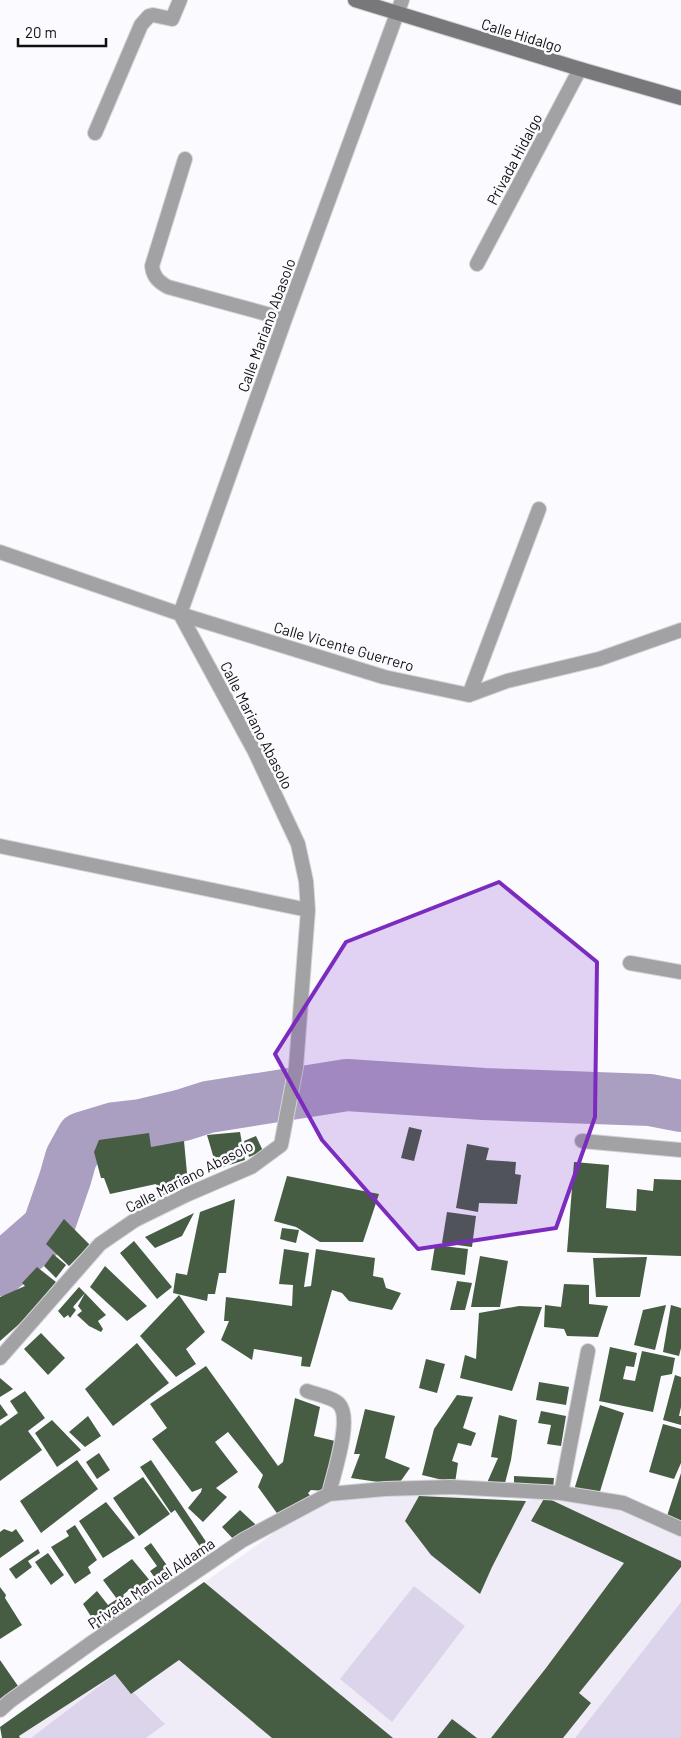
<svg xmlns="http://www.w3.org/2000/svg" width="681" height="1738" font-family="Barlow,sans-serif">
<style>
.built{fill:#efecf8}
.green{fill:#dbd4ea}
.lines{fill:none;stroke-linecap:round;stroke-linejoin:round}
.river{stroke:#aa9fc1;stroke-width:52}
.building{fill:#475d43}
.minor-casing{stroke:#d5d4d9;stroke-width:16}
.secondary-casing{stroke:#d5d4d9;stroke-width:16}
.minor{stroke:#a2a2a4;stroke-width:14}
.secondary{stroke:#78777a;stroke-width:14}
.marked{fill:#7b2cbf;fill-opacity:0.2;stroke:#7b2cbf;stroke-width:4;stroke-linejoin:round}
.labels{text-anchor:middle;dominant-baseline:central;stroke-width:5;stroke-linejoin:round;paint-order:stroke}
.street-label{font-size:15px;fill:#0f0f10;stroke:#fbfaff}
</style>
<rect width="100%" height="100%" fill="#fbfaff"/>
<!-- built -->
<path class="built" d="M329,1494l128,2 69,5 19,-4 94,14 42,23v204h-679l-2,-11z"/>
<!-- green -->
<path class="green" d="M414,1586l51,40 -73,96 -52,-43z
M681,1602v136h-106z
M115,1674l50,50 -19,14h-115z"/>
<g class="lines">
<!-- river -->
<path class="river" d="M0,1270l48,-42 17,-49 6,-21 11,-20 33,-10 26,-3 42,-10 25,-8 139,-22 137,9 166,6 31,6"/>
</g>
<!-- building -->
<path class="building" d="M409,1127l13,3 -8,31 -13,-3z
M240,1132l5,28 -28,9 -10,-34z
M149,1133l2,14 33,-6 4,43 -30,14 -2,-14 -46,10 -6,-16h-3l-7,-26 5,-12z
M256,1136l7,15 -14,6 -5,-16z
M467,1144l22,4 -3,12 30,2 -1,12 6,1 -4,29 -38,-1 -1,9 -22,-4z
M574,1162l35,3 -3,43 30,3 1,-22 16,2 1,-12 27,1v76l-114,-4z
M287,1176l92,18 -16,48h-43l-24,-15 -22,-6z
M235,1199l-9,74h-7l-4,21h-7l-1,7 -34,-8 3,-20 11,2 13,-63z
M447,1212l29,4 -4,31 -30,-4z
M194,1213l-12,23 -27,12 -10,-11z
M64,1219l26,26 -21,21 -23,-22z
M282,1228l17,2 -3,13 -16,-4z
M134,1241l38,46 -15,12 -37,-46z
M435,1245l33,4 -3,26 -34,-5z
M284,1249l25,4 -5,34 7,-1 5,-37 59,9 -2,18 10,2 3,10 15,5 -9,17 -43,-9 -7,-8 -10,-3 -22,77 -9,-1 1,-9 -48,-8 -2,11 -31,-20 8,-19h-5l2,-24 66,9 1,-21 -14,-1z
M53,1254l13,11 -10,13 -12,-12z
M480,1256l28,5 -8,46h-29z
M647,1257l-7,40h-44l-3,-39z
M105,1266l42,40 -20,15 -37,-34z
M37,1267l19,15 -16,19 2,3 -42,37v-44l25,-11 -3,-3z
M457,1281l15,2 -7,27h-15z
M564,1284l25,1v19l19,2 -10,31 -31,-1 -3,-7 -20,-2 1,-22 16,2z
M79,1287l6,6 -12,14 3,3 -6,8 -2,-3 -4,3 -6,-7z
M85,1293l21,22 -8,6 5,8 -2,3 -12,-6 -12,-11 5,-4 -4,-5z
M179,1295l26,37 -19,17 10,15 -20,13 -36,-41z
M666,1305l-11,45 -21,-5 9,-35z
M671,1305l10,3v40l-2,8 -16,-4z
M519,1306l23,1 -30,84 -52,-13 5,-23 11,4 3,-46z
M41,1333l24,25 -17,17 -24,-26z
M137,1343l32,40 -56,43 -28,-37z
M610,1347l27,6 -3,14 -8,-1 -3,13 12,2 7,-30 33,7 -3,16 -11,2 -8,36 -54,-11z
M426,1359l19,5 -8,29 -18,-5z
M206,1366l72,100 5,-4 12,-64 25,9 -6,29 21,5 -11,50 -13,-1 -3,3 4,5 -33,18 -21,-29 5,-12 -35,-43 -13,10 23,30 -22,16 11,9 -24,25 -15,-14 13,-16 1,-4 -10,4 -40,-53 15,-11 -17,-24z
M675,1375l6,2v30l-2,9h2v9l-18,-5z
M0,1378l13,11 -13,8z
M539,1382l30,5 -3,18 -30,-5z
M25,1391l20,27 -17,13 14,19 -42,31v-55l18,-13 -8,-12z
M457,1395l16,2 -10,31 13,5 -5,13 -13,-3 -6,18 6,2 -3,20 -33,-8 12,-46z
M0,1404l8,11 -8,5z
M600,1405l24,8 -26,85 -24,-8z
M365,1409l30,7 -10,42 25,10 -12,17 -47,-7 9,-24h-6z
M541,1411l25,5 -5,30 -14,-2 4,-19 -13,-2z
M499,1415l18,5 -6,40 -6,23 -19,2 12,-27 -7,-1z
M88,1416l13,20 -16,11 -16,-15z
M52,1420l29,30 -24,17 -22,-34z
M663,1424l18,5v34l-7,16 -25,-7z
M99,1453l11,17 -13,9 -11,-17z
M77,1460l21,29 -57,44 -21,-32z
M151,1460l62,92 -6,5 -32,-47 -4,3 -31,-46z
M681,1473v51l-15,-5z
M514,1476l40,2 -1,11 -39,-2z
M143,1477l27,37 -31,22 -26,-38z
M419,1496l107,5 -34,66 -12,27 -49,-39 -26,-34z
M545,1497l136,64v6l-102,126 12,10 -28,35h-72l55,-70 78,-105 -93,-42z
M106,1502l29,36 -32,20 -24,-37z
M240,1510l18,17 -23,14 -13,-14z
M75,1525l22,35 -9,7 3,6 -16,11 -24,-37 18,-11 -3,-5z
M4,1529l8,3 4,-3 8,12 -24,17v-26z
M151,1543l25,35 -14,10 -12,-17 7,-5 -13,-18z
M38,1549l2,4 -12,8 4,6 -16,12 -7,-10z
M48,1553l16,22 -13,10 -16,-23z
M132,1559l25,30 -18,13 -9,-13 -7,6 11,13 -33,24 -18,-28 14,-13 11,14 9,-6 -14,-19z
M204,1582l189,156h-121l-93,-78 -48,34 -16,-20 -96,62 1,2h-18l-2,-11z
M0,1587l6,8 -1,3 17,27 -22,14z
M0,1660l18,26 -18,13z
M452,1719l25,19h-40z"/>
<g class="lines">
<!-- minor casing -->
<g class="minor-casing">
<path id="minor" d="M95,133l46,-108 8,-9 4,-1 19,4 8,-19
M185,159l-33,107c1,11 7,16 16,21l117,32
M477,264l103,-195
M0,552l180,62 204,63 85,18 38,-14 92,-22 82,-29
M469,695l70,-186
M0,846l308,64
M630,963l51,9
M582,1141l99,9
M0,1358l100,-114 35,-24 51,-25 65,-28 30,-22 15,-78 12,-157 -2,-29 -8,-37 -43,-92 -75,-138 105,-295 117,-319
M307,1391c8,3 27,7 32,13 14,15 -6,71 -10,90
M561,1493l27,-142
M0,1710l10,-9 84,-60 149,-101 86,-46 56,-5 66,-2 110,6 62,10 58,26"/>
</g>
<!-- secondary casing -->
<g class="secondary-casing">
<path id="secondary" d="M355,0l225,69 101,29"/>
</g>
<!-- minor -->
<use href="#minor" class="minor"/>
<!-- secondary -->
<use href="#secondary" class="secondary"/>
</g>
<!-- marked area -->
<path class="marked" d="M499,882l98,80 -2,155 -39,111 -138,21 -96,-109 -47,-86 71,-112z"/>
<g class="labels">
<!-- street labels -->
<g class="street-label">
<text transform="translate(522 35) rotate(17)">Calle Hidalgo</text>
<text transform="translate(514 159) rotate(-62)">Privada Hidalgo</text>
<text transform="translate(266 325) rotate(-70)">Calle Mariano Abasolo</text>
<text transform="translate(344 646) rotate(16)">Calle Vicente Guerrero</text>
<text transform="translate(257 725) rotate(63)">Calle Mariano Abasolo</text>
<text transform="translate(189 1176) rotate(-27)">Calle Mariano Abasolo</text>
<text transform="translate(151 1583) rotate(-34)">Privada Manuel Aldama</text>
</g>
</g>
<!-- scale -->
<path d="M18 38v8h88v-8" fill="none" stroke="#0f0f10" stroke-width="2.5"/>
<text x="25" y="38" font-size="15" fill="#0f0f10" stroke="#fbfaff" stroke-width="4" paint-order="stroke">20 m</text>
</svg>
